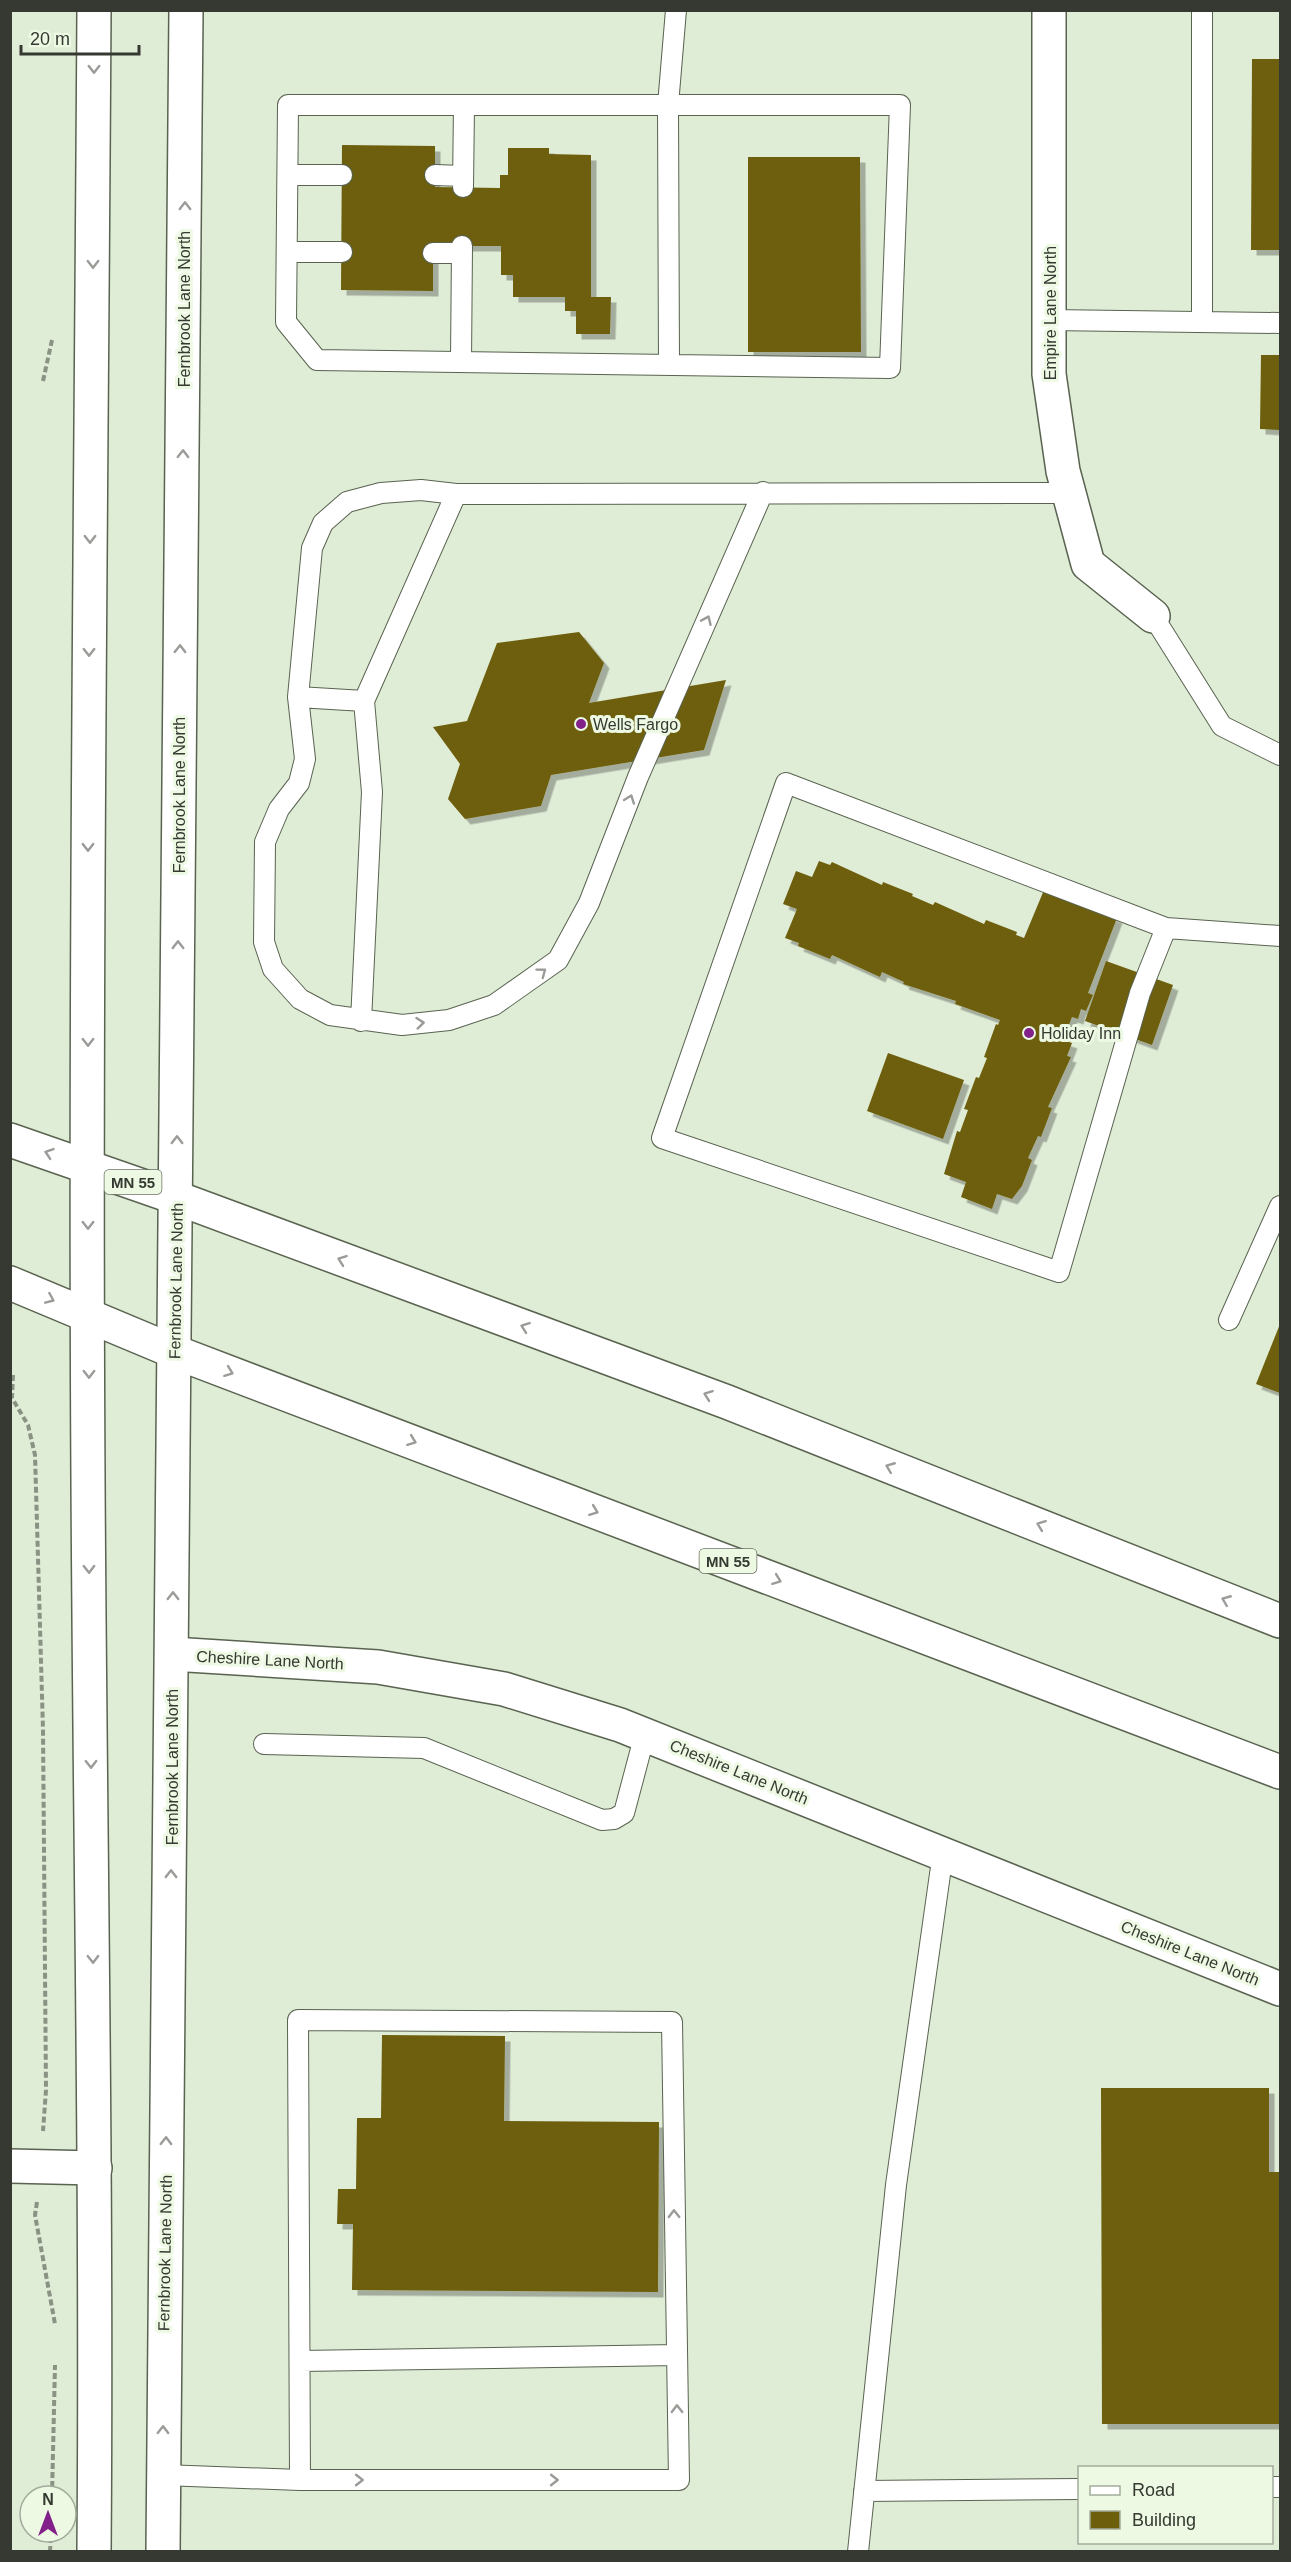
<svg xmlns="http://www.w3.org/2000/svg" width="1291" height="2562" font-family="Helvetica,sans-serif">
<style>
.building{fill:#6d5e0b;filter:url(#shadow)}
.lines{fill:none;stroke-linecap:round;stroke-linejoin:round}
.service-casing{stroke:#596350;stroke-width:22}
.minor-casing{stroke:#596350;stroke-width:36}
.tertiary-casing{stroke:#596350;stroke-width:36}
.primary-casing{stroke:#596350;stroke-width:36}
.path{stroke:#8a9283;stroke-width:4;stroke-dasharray:6 3;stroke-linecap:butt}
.service{stroke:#fff;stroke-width:20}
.minor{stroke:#fff;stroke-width:33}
.tertiary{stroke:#fff;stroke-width:33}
.primary{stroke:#fff;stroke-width:33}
.oneway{stroke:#9a9c98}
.poi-dot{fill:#83218b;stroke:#edf9e3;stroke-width:2}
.labels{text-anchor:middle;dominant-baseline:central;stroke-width:6;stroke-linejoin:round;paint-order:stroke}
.shield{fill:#edf9e3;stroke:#6c7366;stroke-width:1.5}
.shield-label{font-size:15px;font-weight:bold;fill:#353931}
.street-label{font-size:16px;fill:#353931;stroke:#edf9e3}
.poi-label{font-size:16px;fill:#353931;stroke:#edf9e3;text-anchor:start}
</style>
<defs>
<filter id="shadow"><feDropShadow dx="5.5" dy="5.5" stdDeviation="0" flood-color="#0004"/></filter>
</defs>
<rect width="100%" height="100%" fill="#dfecd6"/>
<!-- building -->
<path class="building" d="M1252,59h28v191h-29z
M342,145l93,1v41l65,1v-13h8v-27h41v6l42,1v142h20l-1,37h-34v-23h-11v-14h-52v-22h-12v-29h-68v45l-92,-1z
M748,157h112l1,195h-113z
M1261,355h19v75l-20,-1z
M579,632l25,31 -15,40 137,-23 -22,70 -153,25 -10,31 -76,13 -17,-20 12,-35 -27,-37 34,-6 30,-78z
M819,861l11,4 2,-3 50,23 1,-3 30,12 -1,2 21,9 2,-3 49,22 2,-4 31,12 -1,3 8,3 20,-48 73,28 -29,75 5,2 -7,16 -5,-2 -3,10 -6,-2 -9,23 9,3 -5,13 4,1 -23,50 4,1 -11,29 -3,-1 -10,22 4,2 -10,26 -10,13 -15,-5 -5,15 -31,-12 5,-15 -22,-8 13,-43 3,1 8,-22 -4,-1 12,-32 3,1 8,-20 -3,-1 12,-33 2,1 2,-5 -45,-16 1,-3 -53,-17 1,-2 -22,-10 -2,5 -48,-22 -2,4 -32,-13 1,-3 -14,-5 12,-29 -14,-5 13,-33 16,6z
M1106,961l67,24 -21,60 -67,-24z
M888,1053l76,27 -21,59 -76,-28z
M1280,1324v69l-24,-9z
M382,2035l123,1 -1,85 155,1 -1,170 -306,-2 1,-66h-16l1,-35h18l1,-71h24z
M1101,2088h168v84h11v252h-178z"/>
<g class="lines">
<!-- service casing -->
<g class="service-casing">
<path id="service" d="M1202,10v312
M288,105h612l-10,263 -573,-8 -31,-38z
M288,175h54
M435,175l28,1
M463,187l1,-82
M287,252h55
M433,253h29
M1049,320l231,3
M461,362l1,-116
M669,365l-1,-260 8,-95
M456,494l-35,-4 -40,3 -34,9 -24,21 -11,25 -14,149 7,62 -6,24 -20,26 -14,33 -1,100 9,27 27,30 30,16 72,10 47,-5 45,-15 64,-45 31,-57 49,-126 125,-285
M1153,616l69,110 58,29
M298,697l66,4 92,-207 613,-1
M1166,928l-380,-145 -124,355 397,134 81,-279 26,-65 114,8
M361,1021l11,-229 -8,-91
M1229,1320l51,-114
M264,1744l160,4 178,72 12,-1 10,-6 21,-79
M300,2361l377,-6
M163,2475l137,5h379l-7,-458 -374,-2 2,460
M1272,2487h8
M864,2491l216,-2
M858,2552l38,-367 47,-332"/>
</g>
<!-- minor casing -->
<g class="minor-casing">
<path id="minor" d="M1049,10v364l14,97 25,93 65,52
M172,1654l206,13 126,22 116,36 660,264
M10,2166l85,2"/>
</g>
<!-- tertiary casing -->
<g class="tertiary-casing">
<path id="tertiary" d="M94,2552c3,-358 -4,-716 -6,-1073 -3,-490 3,-979 6,-1469
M163,2552l23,-2542"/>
</g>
<!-- primary casing -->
<g class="primary-casing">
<path id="primary" d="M10,1140l167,58 550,204 553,219
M10,1283l165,69 1105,420"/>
</g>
<!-- path -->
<path class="path" d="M43,381l9,-41
M13,1375l-1,23 16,27 7,30 8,275 3,360 -3,41
M37,2202l-2,13 20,109
M52,2496l3,-131
M50,2552l1,-20"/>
<!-- service -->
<use href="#service" class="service"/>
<!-- minor -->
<use href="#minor" class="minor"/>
<!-- tertiary -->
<use href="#tertiary" class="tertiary"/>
<!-- primary -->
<use href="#primary" class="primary"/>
</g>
<!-- one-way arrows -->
<defs><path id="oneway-chevron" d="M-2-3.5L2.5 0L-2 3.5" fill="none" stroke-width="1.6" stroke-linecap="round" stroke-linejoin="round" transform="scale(1.5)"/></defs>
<g class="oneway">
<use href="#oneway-chevron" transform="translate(94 69) rotate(90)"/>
<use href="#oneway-chevron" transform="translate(185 206) rotate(-90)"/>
<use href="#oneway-chevron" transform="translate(93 264) rotate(90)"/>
<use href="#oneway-chevron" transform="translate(183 454) rotate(-89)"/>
<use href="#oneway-chevron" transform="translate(90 539) rotate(90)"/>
<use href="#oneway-chevron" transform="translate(707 620) rotate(-66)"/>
<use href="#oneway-chevron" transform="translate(180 649) rotate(-89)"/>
<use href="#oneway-chevron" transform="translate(89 652) rotate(90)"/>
<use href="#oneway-chevron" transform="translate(630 799) rotate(-70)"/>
<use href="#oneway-chevron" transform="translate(88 847) rotate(90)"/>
<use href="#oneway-chevron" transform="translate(178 945) rotate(-90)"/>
<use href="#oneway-chevron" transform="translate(542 972) rotate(-37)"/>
<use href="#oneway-chevron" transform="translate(420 1023) rotate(-6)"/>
<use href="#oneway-chevron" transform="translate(88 1042) rotate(90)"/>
<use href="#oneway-chevron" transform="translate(177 1140) rotate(-90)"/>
<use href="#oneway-chevron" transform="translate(49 1153) rotate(-161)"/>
<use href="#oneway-chevron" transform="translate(88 1225) rotate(90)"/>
<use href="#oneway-chevron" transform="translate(342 1260) rotate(-160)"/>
<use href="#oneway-chevron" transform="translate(50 1299) rotate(23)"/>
<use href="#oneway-chevron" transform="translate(525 1327) rotate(-160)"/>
<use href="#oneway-chevron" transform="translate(229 1372) rotate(21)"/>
<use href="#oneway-chevron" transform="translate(89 1374) rotate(90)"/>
<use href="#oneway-chevron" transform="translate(708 1395) rotate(-160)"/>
<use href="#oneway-chevron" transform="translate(412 1441) rotate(21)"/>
<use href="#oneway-chevron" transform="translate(890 1467) rotate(-158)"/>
<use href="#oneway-chevron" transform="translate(594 1511) rotate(21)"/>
<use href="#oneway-chevron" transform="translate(1041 1525) rotate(-159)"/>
<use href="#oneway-chevron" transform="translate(89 1569) rotate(89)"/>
<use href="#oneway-chevron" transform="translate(777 1580) rotate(21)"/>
<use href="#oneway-chevron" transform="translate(173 1596) rotate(-90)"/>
<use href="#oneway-chevron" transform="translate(1226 1600) rotate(-158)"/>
<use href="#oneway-chevron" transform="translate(91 1764) rotate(89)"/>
<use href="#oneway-chevron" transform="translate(171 1874) rotate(-90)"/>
<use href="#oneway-chevron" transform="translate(93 1959) rotate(89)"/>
<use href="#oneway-chevron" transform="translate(166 2141) rotate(-89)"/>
<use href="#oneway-chevron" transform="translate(674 2214) rotate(-91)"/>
<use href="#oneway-chevron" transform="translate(677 2409) rotate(-91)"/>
<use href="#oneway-chevron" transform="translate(163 2430) rotate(-89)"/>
<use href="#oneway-chevron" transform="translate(359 2480)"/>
<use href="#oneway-chevron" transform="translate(554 2480)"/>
</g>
<!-- markers -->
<g class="poi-dot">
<circle cx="581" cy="724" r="6"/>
<circle cx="1029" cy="1033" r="6"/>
</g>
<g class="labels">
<!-- shield labels -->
<g class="shield">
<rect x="104.5" y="1170" width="57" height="24" rx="4.5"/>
<rect x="699.5" y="1549" width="57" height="24" rx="4.5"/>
</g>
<g class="shield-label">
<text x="133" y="1182">MN 55</text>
<text x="728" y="1561">MN 55</text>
</g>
<!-- street labels -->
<g class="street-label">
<text transform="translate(184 309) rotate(-90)">Fernbrook Lane North</text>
<text transform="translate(1050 313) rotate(-90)">Empire Lane North</text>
<text transform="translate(179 795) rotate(-90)">Fernbrook Lane North</text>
<text transform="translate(176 1281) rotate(-89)">Fernbrook Lane North</text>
<text transform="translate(270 1660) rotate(3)">Cheshire Lane North</text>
<text transform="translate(172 1767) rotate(-90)">Fernbrook Lane North</text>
<text transform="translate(739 1772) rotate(22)">Cheshire Lane North</text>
<text transform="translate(1190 1953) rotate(22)">Cheshire Lane North</text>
<text transform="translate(165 2253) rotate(-89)">Fernbrook Lane North</text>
</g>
<!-- poi labels -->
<g class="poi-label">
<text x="593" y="724">Wells Fargo</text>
<text x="1041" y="1033">Holiday Inn</text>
</g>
</g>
<!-- border -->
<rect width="1291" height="2562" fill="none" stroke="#353931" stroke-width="24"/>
<!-- legend -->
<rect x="1078" y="2466" width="195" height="78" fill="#edf9e3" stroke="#a3ac9c" stroke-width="1.5"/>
<rect x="1090" y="2486" width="30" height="9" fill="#ffffff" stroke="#a3ac9c" stroke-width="1.5"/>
<text x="1132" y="2496" font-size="18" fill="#353931">Road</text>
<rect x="1090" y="2511" width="30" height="18" fill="#6d5e0b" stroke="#a3ac9c" stroke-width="1.5"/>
<text x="1132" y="2526" font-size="18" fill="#353931">Building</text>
<!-- north arrow -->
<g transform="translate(48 2514)"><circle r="28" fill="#edf9e3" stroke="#a3ac9c" stroke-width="1.5"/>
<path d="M0-4.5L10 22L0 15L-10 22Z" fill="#83218b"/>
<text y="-9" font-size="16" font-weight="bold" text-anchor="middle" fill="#353931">N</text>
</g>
<!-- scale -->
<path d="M21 45v9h118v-9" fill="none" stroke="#353931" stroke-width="3"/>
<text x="30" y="45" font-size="18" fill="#353931" stroke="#edf9e3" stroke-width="4.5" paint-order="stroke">20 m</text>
</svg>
